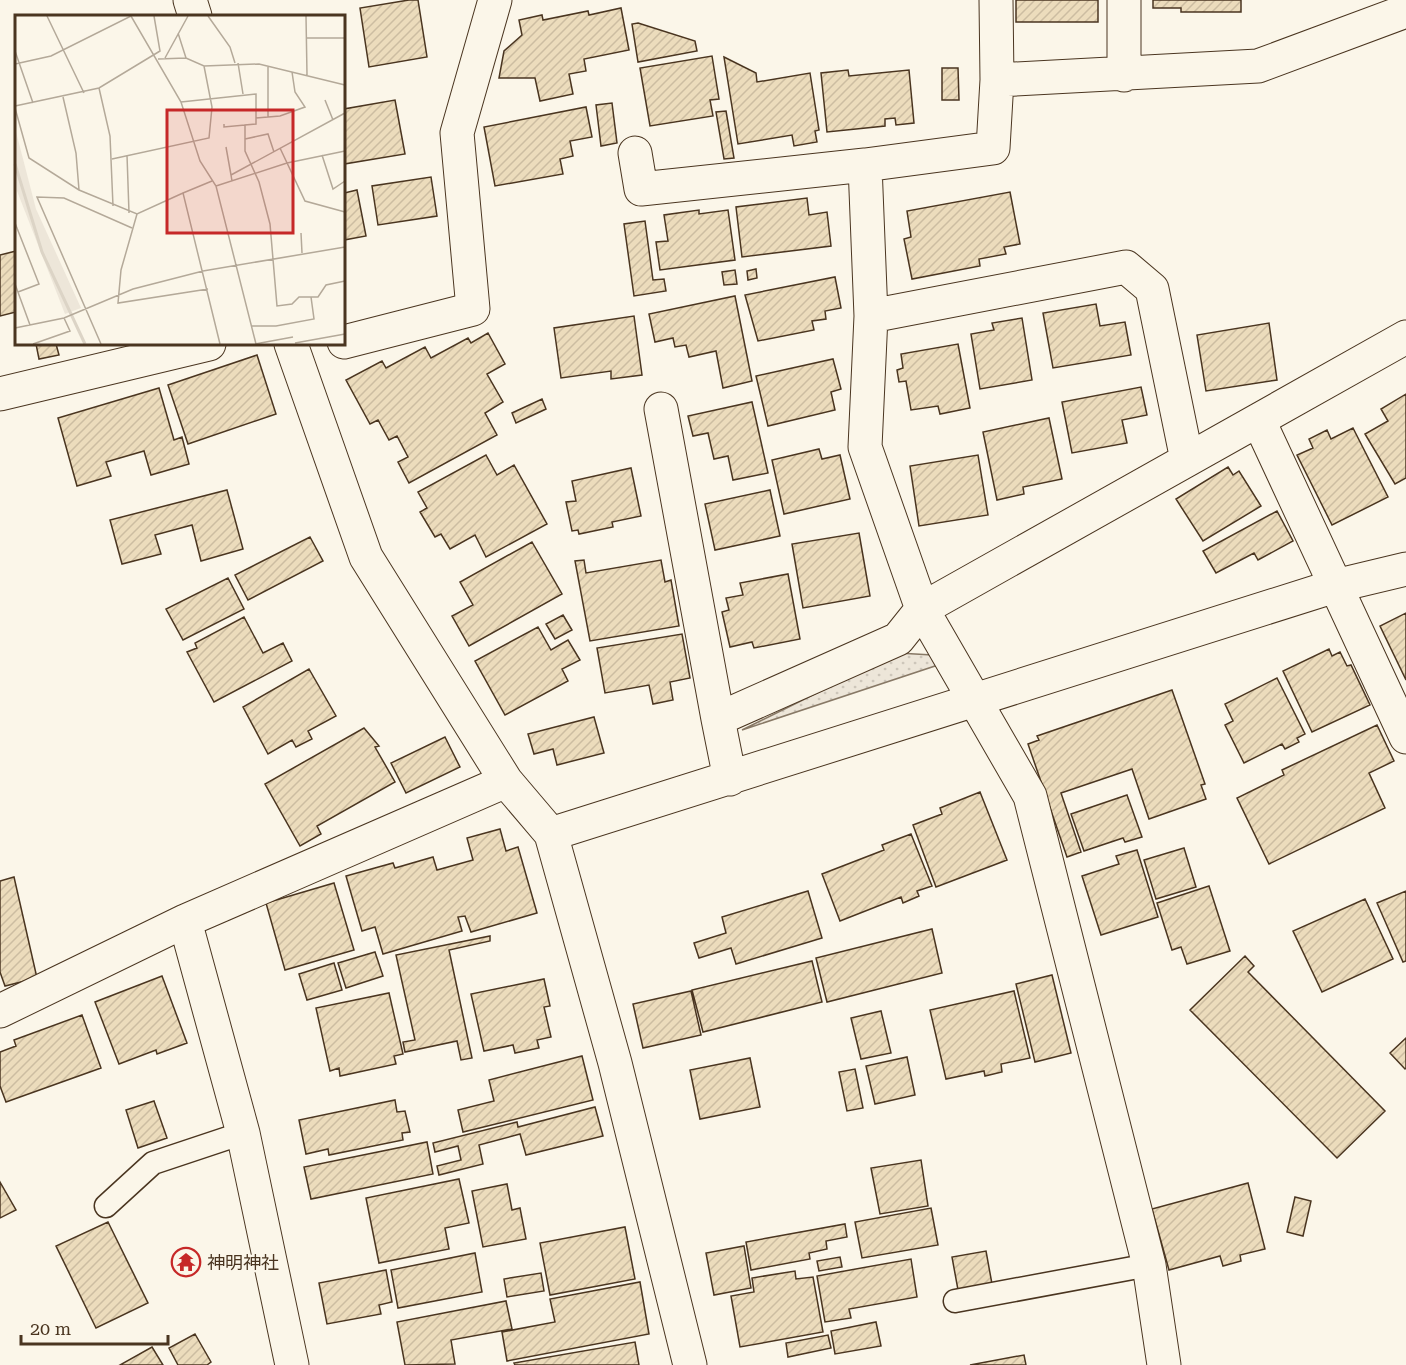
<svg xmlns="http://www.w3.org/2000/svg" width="1406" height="1365" font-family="'Roboto Serif','Noto Sans JP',serif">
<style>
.green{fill:url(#green-dots);stroke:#887966;stroke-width:1.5}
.building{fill:url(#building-hatch);stroke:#4a3520;stroke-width:1.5}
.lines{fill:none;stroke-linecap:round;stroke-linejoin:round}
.lane-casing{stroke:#4a3520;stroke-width:25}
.street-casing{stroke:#4a3520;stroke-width:35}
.secondary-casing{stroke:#4a3520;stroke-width:35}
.lane{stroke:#fbf6e9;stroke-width:22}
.street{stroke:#fbf6e9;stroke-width:33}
.secondary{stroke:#fbf6e9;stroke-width:33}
.labels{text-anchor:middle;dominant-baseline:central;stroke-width:4.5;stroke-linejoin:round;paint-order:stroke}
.poi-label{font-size:18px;fill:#4a3520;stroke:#fbf6e9;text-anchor:start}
.inset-river{fill:none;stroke:#dcd4c6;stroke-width:3}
.inset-road{fill:none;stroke:#b4a999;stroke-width:1.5}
.view{fill:#c62828;fill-opacity:0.15;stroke:#c62828;stroke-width:3}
.inset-edge{fill:none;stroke:#4a3520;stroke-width:3}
</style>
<defs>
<pattern id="green-dots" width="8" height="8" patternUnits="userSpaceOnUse" patternTransform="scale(1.5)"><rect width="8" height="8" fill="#ede6d9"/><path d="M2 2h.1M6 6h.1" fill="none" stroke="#cdc6ba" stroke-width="1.8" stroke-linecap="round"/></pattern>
<pattern id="building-hatch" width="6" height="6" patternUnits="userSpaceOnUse" patternTransform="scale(1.5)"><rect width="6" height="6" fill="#ecdcbc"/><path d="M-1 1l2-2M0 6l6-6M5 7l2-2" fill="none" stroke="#ccbda1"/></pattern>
</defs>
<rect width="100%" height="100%" fill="#fbf6e9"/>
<!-- green -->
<path class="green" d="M898,653l34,2 6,10 -196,65z"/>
<!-- building -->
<path class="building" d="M409,0h9l9,57 -58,10 -9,-59z
M1016,0h82v22h-82z
M1153,0h88v12h-60v-4h-28z
M621,8l8,42 -45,9 2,12 -17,3 4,20 -33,7 -5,-23h-36l5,-27 18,-16 -3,-15 23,-5 1,5 45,-9 1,4z
M638,23l57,18 2,10 -59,11 -6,-38z
M712,56l7,43 -9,1 3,16 -63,10 -10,-58z
M724,57l32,16 1,9 53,-9 9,57 -4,1 2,11 -23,4 -2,-11 -54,9z
M942,68h16l1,32h-17z
M848,70l1,6 60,-6 5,53 -18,2 -1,-7 -10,1v7l-58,6 -6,-59z
M395,100l10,54 -61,10v-55z
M612,103l5,40 -16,3 -5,-41z
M586,107l6,30 -22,4 3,15 -13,3 3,15 -68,12 -11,-59z
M726,111l8,47 -10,1 -8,-47z
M431,177l6,39 -59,9 -6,-39z
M357,190l9,46 -22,4v-47z
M1010,192l10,52 -16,3 2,7 -27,5 1,7 -68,13 -8,-40 7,-2 -4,-26z
M807,198l2,17 18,-3 4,34 -89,11 -6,-50z
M699,210v4l29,-4 7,50 -75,10 -4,-28 12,-1 -4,-26z
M645,221l8,59 11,-1 2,12 -32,5 -10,-72z
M16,251v61l-16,4v-61z
M756,269l1,9 -9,2 -1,-9z
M735,270l2,14 -13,1 -2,-13z
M835,277l6,31 -16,3 1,8 -14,2 2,9 -56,11 -13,-46z
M735,296l17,85 -29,7 -7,-37 -27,6 -3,-12 -11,2 -2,-9 -18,4 -6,-28z
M1096,304l4,22 25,-4 6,33 -78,13 -10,-55z
M634,316l8,59 -31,4v-8l-50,7 -7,-50z
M1022,318l10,62 -52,9 -9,-55 23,-4 -2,-7z
M1269,323l8,57 -71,11 -9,-56z
M488,333l17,31 -18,10 16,28 -18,11 12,22 -88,48 -11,-21 10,-5 -11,-21 -8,4 -11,-20 -8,4 -24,-44 36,-19 4,7 39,-21 6,11 37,-20 3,5z
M36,344h20l3,11 -20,4z
M958,344l12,64 -30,6 -2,-8 -27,4 -5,-29 -7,1 -2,-12 6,-2 -2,-14z
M257,355l19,59 -88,30 -20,-59z
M833,359l8,30 -10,3 4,18 -67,16 -12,-50z
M1141,387l6,28 -25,5 5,23 -55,10 -10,-51z
M159,388l15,52 8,-3 7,27 -38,11 -7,-24 -38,11 5,14 -34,10 -19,-68z
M1406,394v84l-11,6 -30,-50 23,-13 -7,-12z
M542,399l4,10 -30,14 -4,-10z
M752,402l16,71 -35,7 -5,-24 -14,3 -6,-26 -15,3 -5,-20z
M1049,418l13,61 -39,8 1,7 -27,6 -14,-68z
M1353,428l35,69 -56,28 -35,-70 16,-7 -4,-9 18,-9 4,9z
M819,449l3,10 18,-4 10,44 -66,15 -12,-54z
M486,455l11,20 17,-10 33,59 -61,33 -11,-22 -25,14 -9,-15 -6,3 -15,-25 7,-4 -9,-16z
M978,455l10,60 -69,11 -9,-60z
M1228,467l5,8 6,-4 22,35 -58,35 -27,-42z
M631,468l10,48 -29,6 1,5 -34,7 -1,-4 -6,1 -6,-29 10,-1 -4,-20z
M227,490l16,59 -42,12 -9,-36 -37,10 6,19 -39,10 -12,-44z
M770,490l10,46 -65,14 -10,-46z
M1277,511l16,30 -35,19 -4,-7 -38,20 -13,-22z
M859,533l11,63 -67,12 -11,-64z
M310,537l13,24 -75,39 -13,-25z
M532,542l30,52 -93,52 -17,-30 21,-11 -13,-23z
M584,560l2,13 75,-13 4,22 6,-2 8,46 -89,15 -15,-80z
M788,574l12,65 -46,9 -2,-6 -22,5 -8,-35 7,-2 -3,-12 17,-3 -3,-12z
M228,578l16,31 -61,31 -17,-31z
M1406,613v67l-26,-54z
M563,615l9,15 -17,9 -9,-15z
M244,617l19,36 20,-10 9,18 -78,41 -27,-50 10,-4 -2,-5z
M538,627l13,23 17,-10 12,20 -18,9 6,12 -63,34 -30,-54z
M682,634l8,44 -20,4 3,18 -20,4 -4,-19 -44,8 -8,-45z
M1329,649l3,7 8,-4 7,14 4,-1 19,40 -58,27 -29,-61z
M309,669l27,47 -28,15 4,8 -16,8 -4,-7 -24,14 -25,-47z
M1277,678l28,56 -8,4 2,4 -14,7 -3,-5 -38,19 -19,-38 8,-4 -8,-17z
M1172,690l33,94 -4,1 5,14 -57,20 -17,-50 -71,24 20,59 -14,5 -39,-113 11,-4 -2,-4z
M594,717l10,36 -47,12 -4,-16 -19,5 -6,-20z
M1377,725l17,36 -25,12 16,35 -116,56 -32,-66 47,-23 -2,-5z
M364,728l15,18 -4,1 20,35 -78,44 4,8 -21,12 -35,-62z
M445,737l15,30 -54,26 -15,-30z
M980,792l27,68 -71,27 -23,-62 29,-11 -2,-6z
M1127,795l15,42 -17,5 -2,-4 -39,13 -13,-37z
M500,829l6,22 12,-4 19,66 -66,19 -6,-16 -7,1 4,14 -79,23 -8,-27 -13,4 -16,-55 47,-13 2,5 38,-11 4,13 36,-10 -6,-22z
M911,834l21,52 -15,5 2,5 -16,7 -2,-6 -61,24 -18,-47 62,-24 -2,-5z
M1184,848l12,39 -40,12 -12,-39z
M1137,850l21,67 -57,18 -19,-59 37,-12 -3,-8z
M14,877l23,101 -32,8 -5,-14v-91z
M334,883l20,67 -69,20 -19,-67z
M1209,886l21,65 -43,13 -6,-17 -9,3 -15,-47z
M808,891l14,47 -86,26 -5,-16 -32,10 -5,-15 32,-10 -4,-16z
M1406,891v70l-3,1 -26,-59z
M1365,899l28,60 -71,33 -29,-61z
M932,929l10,44 -115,29 -11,-44z
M490,936v5l-41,9 23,108 -11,2 -4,-19 -52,11 -2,-10 12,-2 -19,-85z
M375,952l8,24 -37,12 -8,-25z
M1245,956l9,10 -6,6 137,139 -48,47 -147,-148z
M812,961l10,41 -119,30 -11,-42z
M334,963l8,27 -35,10 -8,-26z
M1052,975l19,78 -36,9 -19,-78z
M162,976l25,67 -30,11 -1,-4 -37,14 -24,-62z
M544,979l6,27 -6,1 7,30 -14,3 2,8 -24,5 -2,-8 -29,6 -13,-57z
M691,991l10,44 -58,13 -10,-44z
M1014,991l16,67 -29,6 1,8 -17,4 -1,-5 -38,8 -16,-69z
M389,993l14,61 -9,2 2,8 -56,12 -1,-8 -9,3 -14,-63z
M881,1011l10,42 -30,6 -10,-41z
M82,1015l19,53 -95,34 -6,-16v-34l16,-6 -2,-6z
M1406,1038v30l-1,1 -15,-16z
M582,1056l11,44 -130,32 -5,-22 36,-9 -5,-21z
M907,1057l8,38 -40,9 -9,-38z
M750,1058l10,49 -60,12 -10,-49z
M855,1069l8,39 -16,3 -8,-39z
M395,1100l2,12 8,-1 5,21 -8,1 1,7 -74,15 -1,-6 -22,5 -7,-34z
M154,1101l13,37 -29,10 -12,-38z
M595,1107l8,29 -77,19 -6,-21 -41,11 4,19 -44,11 -2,-9 24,-6 -3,-14 -23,6 -2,-9 84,-21 1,5z
M427,1142l6,32 -122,25 -7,-32z
M921,1160l7,46 -48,8 -9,-46z
M459,1179l10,44 -24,5 4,21 -70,14 -13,-65z
M0,1182l16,28 -16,8z
M1248,1183l17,66 -25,6 1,6 -18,5 -3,-10 -51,14 -17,-61z
M507,1184l5,26 8,-2 6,31 -43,8 -11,-56z
M1295,1197l16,4 -8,35 -16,-4z
M931,1208l7,37 -76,13 -7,-36z
M108,1222l40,81 -52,25 -40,-82z
M845,1224l2,13 -21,4 1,8 -18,4 1,6 -59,11 -5,-28z
M625,1227l10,52 -85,16 -10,-52z
M744,1246l7,42 -37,7 -8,-42z
M986,1251l6,33 -34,6 -6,-33z
M475,1253l7,39 -84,16 -7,-38z
M840,1257l2,10 -23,4 -2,-10z
M911,1259l6,38 -68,12 2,9 -26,4 -8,-46z
M386,1270l6,32 -13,3 2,9 -54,10 -8,-41z
M795,1271l1,8 17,-2 10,55 -83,15 -9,-51 23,-4 -2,-14z
M541,1273l3,18 -37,6 -3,-18z
M640,1282l9,52 -142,27 -5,-29 53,-10 -5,-23z
M506,1301l6,28 -61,11 4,24 -50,1 -8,-43z
M876,1322l5,24 -46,8 -4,-23z
M195,1334l16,28 -4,3h-29l-9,-17z
M828,1335l3,13 -43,9 -2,-14z
M635,1342l4,23h-124l-1,-2z
M152,1347l11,18h-43z
M1024,1355l2,10h-56z"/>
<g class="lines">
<!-- lane casing -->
<g class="lane-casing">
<path id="lane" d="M106,1206l47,-43 90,-30
M955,1301l194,-36"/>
</g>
<!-- street casing -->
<g class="street-casing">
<path id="street" d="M190,0l5,16
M996,0l1,80 -4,68 -128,17 6,151 -6,131 57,162 108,187 119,469 15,100
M1124,0v75
M997,80l261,-14 148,-55
M635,153l6,36 224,-24
M871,316l255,-49 26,22 35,171
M344,342l129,-33 -16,-176 38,-133
M291,344l75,213 140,224 45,53 64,229 75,302
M0,394l209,-50
M661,409l57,310
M1259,421l147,316
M730,779l-12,-60 180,-80 24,-30 484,-272
M551,834l784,-248
M0,1011l185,-90
M292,1365l-49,-232 -58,-212 321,-140"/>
</g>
<!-- secondary casing -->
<g class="secondary-casing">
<path id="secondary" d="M1335,586l71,-17"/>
</g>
<!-- lane -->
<use href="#lane" class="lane"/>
<!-- street -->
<use href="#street" class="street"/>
<!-- secondary -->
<use href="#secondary" class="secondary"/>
</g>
<!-- icons -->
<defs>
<g id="temple-ring" transform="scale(1.5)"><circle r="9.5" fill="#fbf6e9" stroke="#c62828" stroke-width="1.5"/><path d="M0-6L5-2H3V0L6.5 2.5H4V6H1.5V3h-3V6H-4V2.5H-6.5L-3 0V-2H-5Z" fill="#c62828"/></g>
</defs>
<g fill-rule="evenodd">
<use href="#temple-ring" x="186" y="1262"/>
</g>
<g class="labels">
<!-- poi labels -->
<g class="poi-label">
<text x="207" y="1262">神明神社</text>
</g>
</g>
<!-- overview -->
<g transform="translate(15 15)">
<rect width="330" height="330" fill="#fbf6e9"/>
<path d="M0,113l21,81 45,99 -16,6 -48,-123z" fill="#ede6d9"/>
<path class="inset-river" d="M0,149l27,88 43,92"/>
<path class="inset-road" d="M32,1l37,77M193,1l22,31 5,16M291,1l1,59M163,18l8,25M292,23h38M0,36l18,52M150,43l23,-42M143,44l28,-1 18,8 55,-2 86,21M223,48l5,31M0,49l36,-8 80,-40 50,86 19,59 16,25 40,158M253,51v51M84,73l11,48 3,70M48,82l13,56 3,37M310,85l8,20M166,87l75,-8v30l-11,1v26l14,31 11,42 7,82 15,-2 7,-7h19l8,-12 19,-4M0,91l84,-18 61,-37 -6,-35M0,93l14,50 50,32 58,24 46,-21M241,103l24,-2 25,-9 -10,-15 -3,-20M209,109v3l21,-2M230,124l23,-5 6,18M211,132l5,28M265,133l25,53 40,11M112,140l2,58M307,140l11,34 12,-8M97,144l97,-21 3,-31 -8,-41M197,166l-29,12 37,151M217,166l-1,-6 114,-62M201,171l71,-23 58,-12M122,199l-16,56 -3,33 90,-14M0,208l24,61 -21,8M286,218l1,20M0,269l15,41M236,311h25l38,-7 -3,-22M0,313l49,-10 69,-29 70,-18 142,-24M280,328l50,-9M18,329l37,-13 -6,-13M86,329l-64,-147 27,1 68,30M240,329l38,-7"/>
<path class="view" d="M152,95h126v123h-126z"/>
<rect width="330" height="330" class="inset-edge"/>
</g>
<!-- scale -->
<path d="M21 1335v9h147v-9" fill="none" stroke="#4a3520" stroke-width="3"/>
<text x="30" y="1335" font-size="18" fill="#4a3520" stroke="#fbf6e9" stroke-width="4.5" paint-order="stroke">20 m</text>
</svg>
